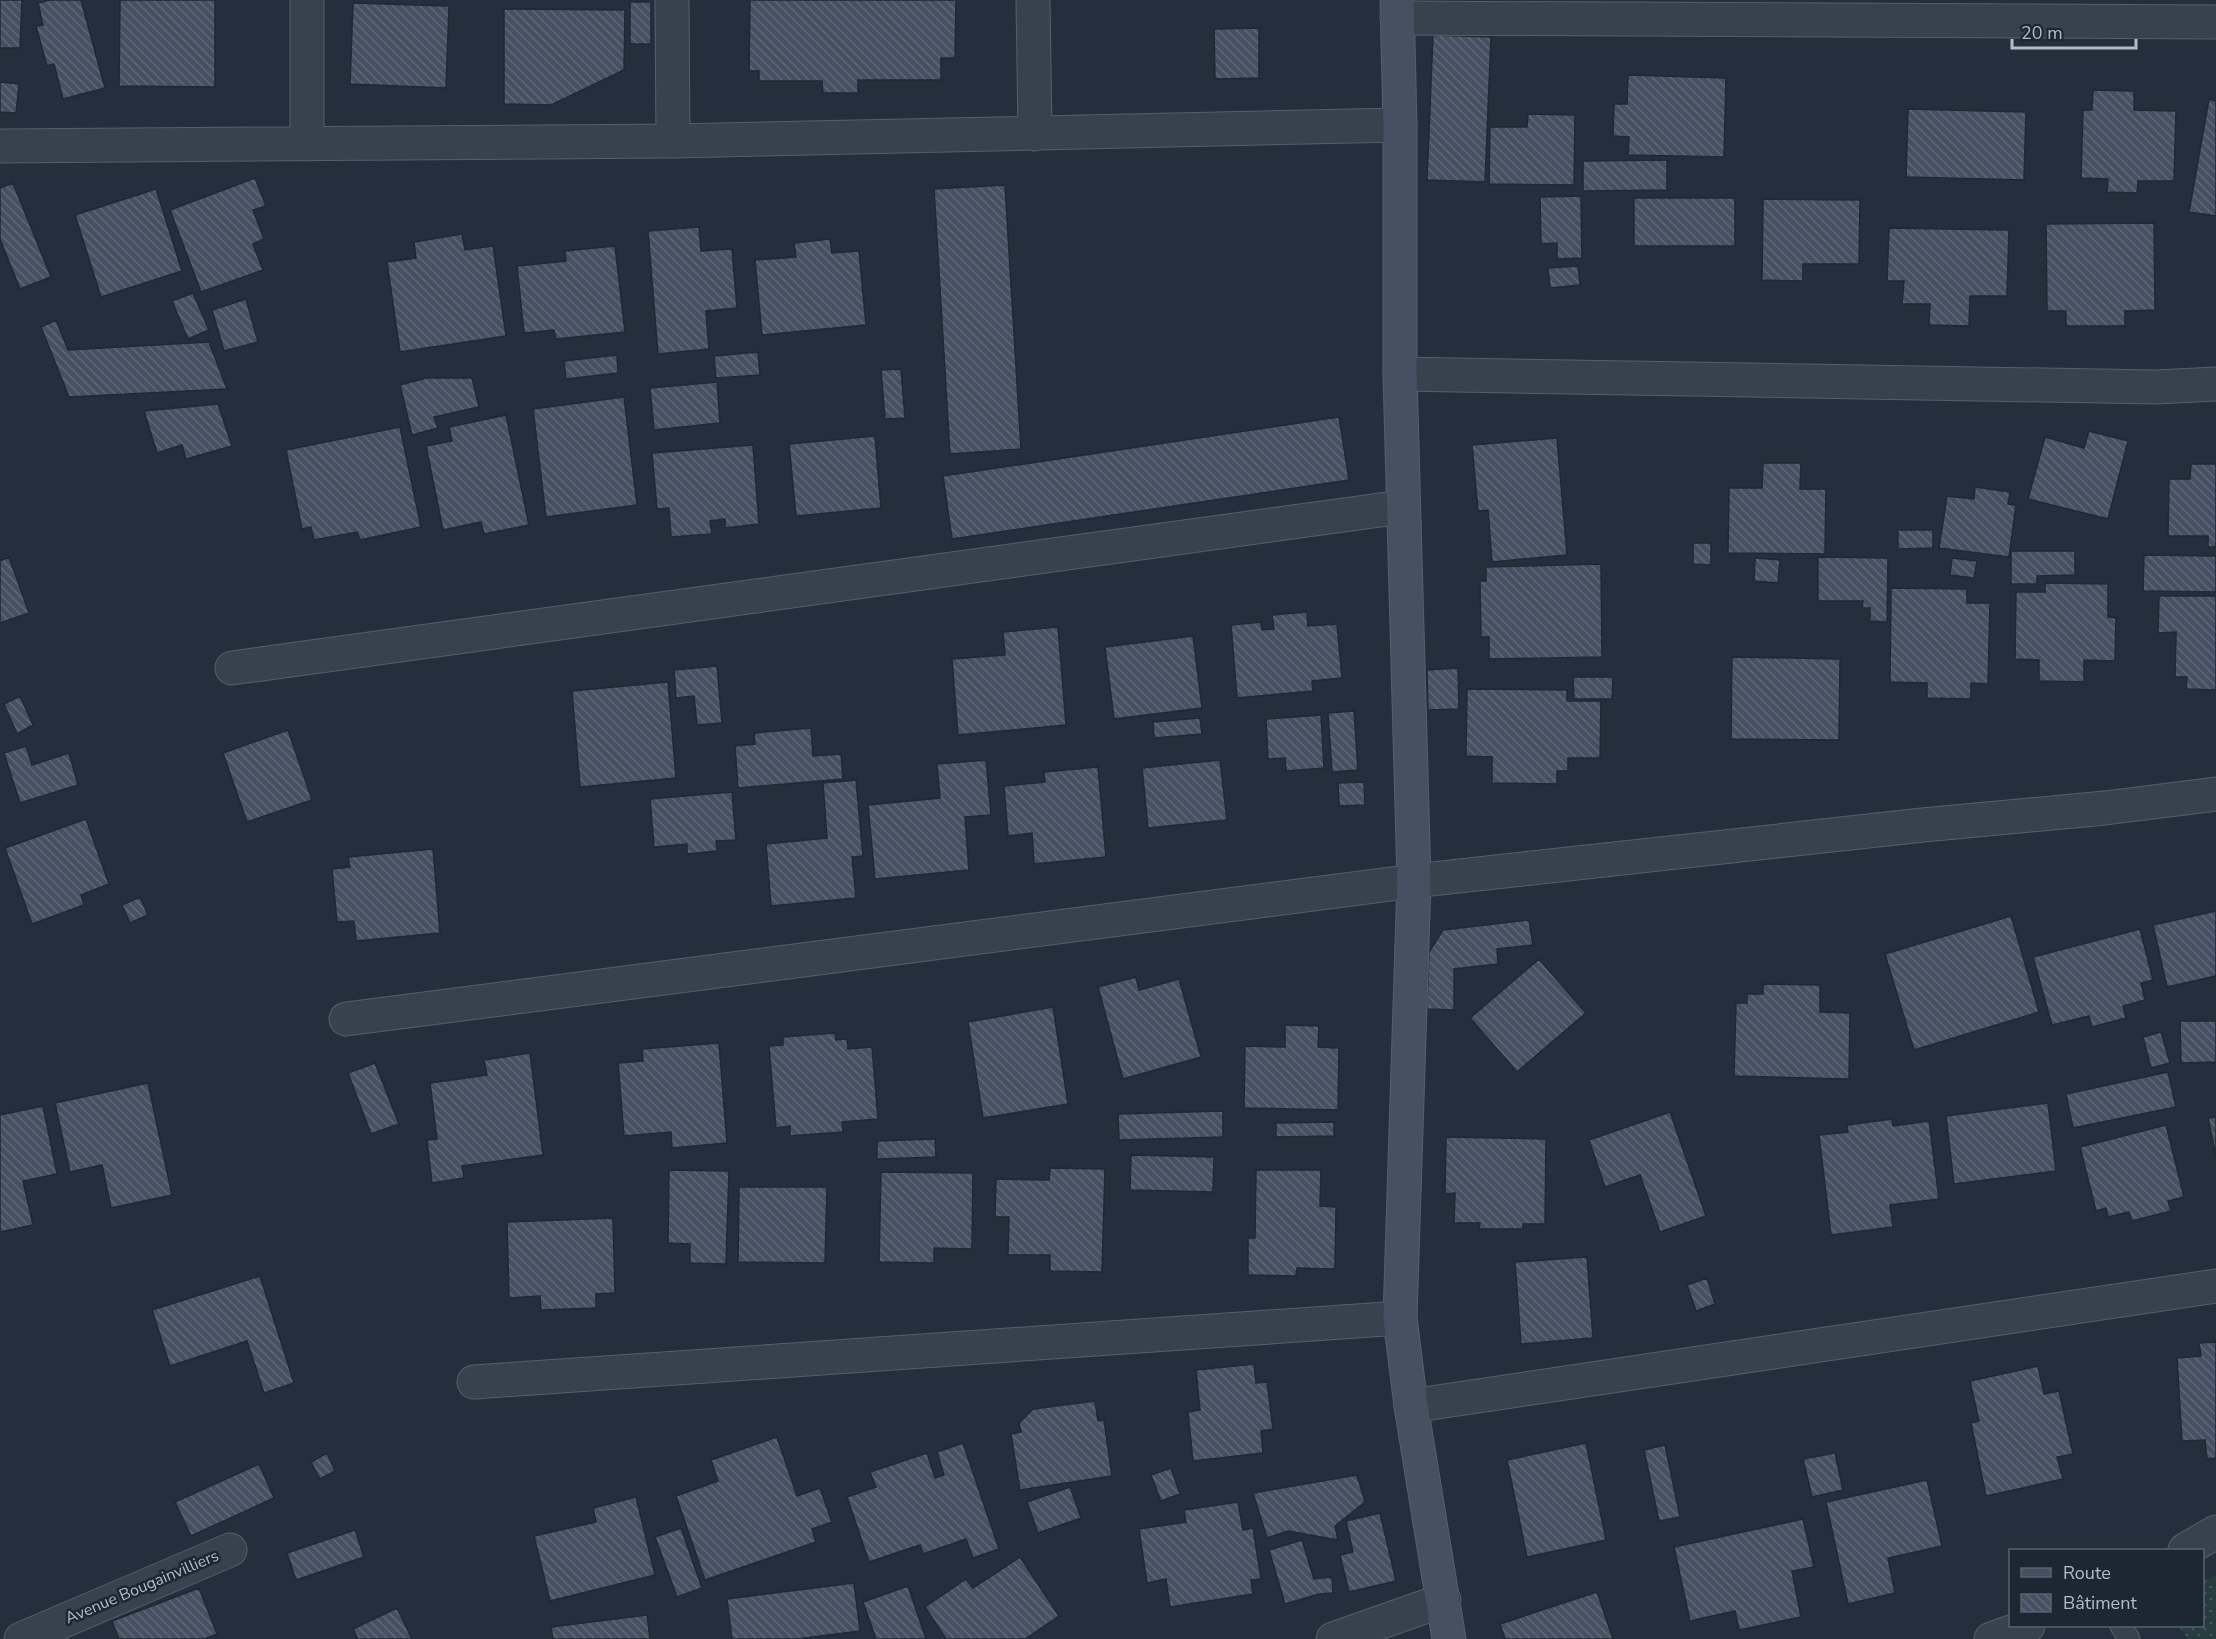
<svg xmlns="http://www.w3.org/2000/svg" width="2216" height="1639" font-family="'Nunito Sans',sans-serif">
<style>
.grass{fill:url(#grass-dots)}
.building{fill:url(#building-back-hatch);stroke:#1f2835;stroke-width:1.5}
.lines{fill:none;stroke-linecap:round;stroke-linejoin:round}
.lane-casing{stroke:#565f6c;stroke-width:23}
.street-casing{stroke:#565f6c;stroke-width:35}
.secondary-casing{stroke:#565f6c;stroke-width:35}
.lane{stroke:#38414e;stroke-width:21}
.street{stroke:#38414e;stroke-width:33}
.secondary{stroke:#465061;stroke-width:33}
.labels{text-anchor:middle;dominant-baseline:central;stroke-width:5;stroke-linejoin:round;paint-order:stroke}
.street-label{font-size:16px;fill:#b4bcc9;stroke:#1d2633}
</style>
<defs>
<pattern id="grass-dots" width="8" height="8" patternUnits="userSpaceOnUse" patternTransform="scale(1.5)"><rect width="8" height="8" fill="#263c3f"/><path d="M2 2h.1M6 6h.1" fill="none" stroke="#435659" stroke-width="1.8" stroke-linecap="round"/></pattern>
<pattern id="building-back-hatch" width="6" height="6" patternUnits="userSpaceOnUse" patternTransform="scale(1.5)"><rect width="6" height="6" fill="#455162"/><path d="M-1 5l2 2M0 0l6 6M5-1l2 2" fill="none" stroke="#5d6877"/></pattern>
</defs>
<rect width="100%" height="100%" fill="#242f3e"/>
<!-- grass -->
<path class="grass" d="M2216,1575v64h-29l-8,-13h23l1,-45z"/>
<!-- building -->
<path class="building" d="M0,0h22l-2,48h-20z
M50,0h31l24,88 -42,11 -9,-35 -7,2 -11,-40 7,-1 -5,-22z
M120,0h95v87l-96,-1z
M750,0h206l-1,58h-14v22h-83v13h-35l-1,-12h-63v-10h-10z
M630,2h21v42h-21z
M353,3l96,3 -3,82 -96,-4z
M504,9l121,1 -1,60 -73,35 -47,-1z
M1259,28v50l-44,1 -1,-50z
M1433,35l58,2 -6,145 -58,-2z
M1628,75l98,3 -2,79 -96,-2 1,-18 -16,-1 1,-32h13z
M0,82l19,2 -3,29 -16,-1z
M2093,90l41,1v19l42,1 -2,70h-36l-1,12 -30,-1 1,-13 -27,-1 2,-68h9z
M2209,99l7,2v115l-27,-4z
M1908,109l118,3 -2,68 -118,-3z
M1528,114l47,1 -1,70 -85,-1 1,-57h37z
M1667,160v30l-84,1v-30z
M255,178l11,28 -13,4 11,29 -11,5 10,26 -62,22 -31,-82z
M13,183l38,94 -31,12 -20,-50v-51z
M1005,185l16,264 -71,5 -16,-265z
M156,189l26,82 -81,26 -26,-82z
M1581,196l1,62 -25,1v-16l-16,1 -1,-47z
M1634,198h101v48h-101z
M1763,199l97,1 -1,64h-56v17l-41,-1z
M2154,223l1,87 -30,1v15h-59v-15h-19l-1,-87z
M699,227l2,24 31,-2 5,59 -31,3 3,38 -51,5 -10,-123z
M1889,228l120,2 -2,66h-37l-1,30 -40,-1 1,-21h-28l2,-23h-17z
M462,234l3,16 28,-4 13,90 -106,16 -13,-90 29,-4 -2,-16z
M830,239l2,14 27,-2 7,74 -104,10 -7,-75 41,-3 -2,-14z
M615,246l10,86 -69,7 -2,-9 -30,3 -7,-67 49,-5 -1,-10z
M1578,266l2,19 -30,3 -2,-20z
M193,293l16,37 -21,9 -16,-38z
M246,299l12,43 -34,9 -12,-41z
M56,320l12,30 141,-8 18,47 -158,8 -28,-70z
M758,352l2,23 -44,3 -2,-22z
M617,355l1,18 -52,6 -2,-18z
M901,369l4,49 -20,1 -4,-49z
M426,378h46l7,29 -45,10 4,11 -26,7 -12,-50z
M717,382l3,41 -66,7 -4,-42z
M624,397l13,108 -91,12 -13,-108z
M218,404l14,42 -46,13 -4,-14 -25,8 -13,-42z
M506,415l23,110 -45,9 -3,-12 -38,8 -17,-84 26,-5 -3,-14z
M1339,417l10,63 -397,59 -9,-63z
M400,427l21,100 -61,13 -3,-8 -43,8 -3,-13 -9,2 -16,-79z
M2089,431l39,10 -20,78 -80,-20 17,-62 39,11z
M875,436l6,72 -85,8 -7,-72z
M1557,438l10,117 -75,7 -4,-52 -10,1 -6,-66z
M753,445l6,79 -34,4v-9l-15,2 2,13 -41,3 -2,-29 -12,1 -5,-56z
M1763,463h38l-1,26h26l-1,65 -97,-1 1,-65h33z
M2191,464h25v83h-8v-11h-40l1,-57h21z
M1975,487l35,5 -2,12 8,1 -7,52 -70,-9 8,-52 27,3z
M1898,530h35v18l-35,1z
M1693,543h18v22l-18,-1z
M2011,551h64v24l-38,1v8h-26z
M2144,555l72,1v36l-73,-1z
M9,557l20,56 -29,10v-62z
M1818,557l70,1 -1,64 -17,-1v-13h-8l1,-7h-45z
M1755,558l25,2 -2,23 -24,-2z
M1952,558l25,3 -3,17 -24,-3z
M1601,564l1,93 -113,2v-22h-8l-1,-56h6v-14z
M2045,583l63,1v33l8,1 -1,43 -31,-1v22l-45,-1v-21l-24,-1 1,-67h29z
M1891,588l76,1v14h23l-2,81 -17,-1v16l-44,-1v-15l-37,-1z
M2159,596h57v94l-30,-1 1,-12h-12l1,-45 -18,1z
M1307,612l1,14 29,-2 5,54 -30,3 1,10 -76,7 -6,-73 30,-3 1,8 12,-1 -2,-14z
M1058,627l8,98 -108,10 -6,-76 53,-4 -2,-23z
M1193,636l9,72 -88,11 -9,-72z
M1732,657l108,2 -1,81 -108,-1z
M717,666l5,57 -25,2 -3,-29 -18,2 -2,-28z
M1458,668l1,41 -31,1 -1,-40z
M1573,677h40l-1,22h-38z
M668,682l8,96 -96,9 -8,-96z
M1467,689l100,1v11h34l-1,57h-32v13h-11v13l-65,-1v-26l-26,-1z
M20,696l13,29 -16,9 -13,-30z
M1354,711l4,59 -26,2 -4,-59z
M1321,715l3,53 -38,3 -1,-13 -17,1 -2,-40z
M1200,718l2,16 -48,4 -1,-16z
M811,728l2,28 28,-2 2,25 -105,9 -3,-42 20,-2 -1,-11z
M288,730l24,70 -65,22 -24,-69z
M26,746l6,19 37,-12 9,32 -58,18 -16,-50z
M986,760l5,55 -26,2 4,53 -94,9 -7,-74 72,-7 -3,-34z
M1220,760l7,60 -79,8 -6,-60z
M1098,767l8,90 -72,7 -2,-31 -24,3 -4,-50 41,-4 -1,-10z
M856,780l7,76 -11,1 4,41 -85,8 -5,-62 61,-6 -4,-55z
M1364,782l1,23 -26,1 -1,-23z
M732,792l4,48 -20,1 1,10 -30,3v-10l-33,3 -4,-48z
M86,819l23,65 -28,11 3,10 -52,19 -27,-76z
M433,849l7,84 -84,8 -2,-20 -17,1 -5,-53 18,-2 -2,-10z
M140,897l8,18 -18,8 -8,-18z
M2216,911v65l-49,11 -14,-62z
M2011,916l28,96 -125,38 -29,-96z
M1529,920l4,25 -36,4 1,15 -44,5v41l-27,-1 2,-57 14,-22z
M2140,929l13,51 -12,3 4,17 -22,6 3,12 -34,9 -3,-11 -37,9 -19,-68z
M1539,959l47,54 -69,59 -47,-54z
M1136,977l3,13 40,-11 22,78 -78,22 -25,-92z
M1763,984l57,1v27l30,1 -1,66 -115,-3 2,-73h11v-9h16z
M1053,1007l15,97 -85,14 -15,-96z
M2180,1021h36v41l-35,1z
M1285,1025l34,1 -1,21 21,1 -1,62 -94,-2 1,-62 40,1z
M2161,1032l9,31 -19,5 -8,-31z
M835,1033l1,7 11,-1 1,10 24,-2 6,72 -36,3 1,10 -53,4v-10l-14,2 -7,-82 14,-1v-8z
M719,1043l8,100 -55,5 -1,-16 -47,4 -6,-73 25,-2 -1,-12z
M530,1053l13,102 -81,11 2,12 -32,5 -5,-43 10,-1 -7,-56 57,-8 -3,-15z
M375,1063l24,61 -28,10 -23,-61z
M2168,1072l8,35 -103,21 -7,-34z
M148,1083l24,112 -61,13 -9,-43 -32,7 -15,-69z
M2048,1103l8,68 -102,13 -8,-68z
M43,1106l14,68 -34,7 10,44 -33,7v-117z
M1223,1111v26l-104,3 -1,-26z
M1670,1112l36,104 -46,16 -20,-57 -35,12 -16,-47z
M2216,1117v40l-8,-39z
M1892,1119l1,7 36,-5 10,78 -49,6 3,22 -62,8 -12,-100 29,-3 -1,-7z
M1334,1122v14l-58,1v-14z
M2166,1125l18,72 -16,4 3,10 -39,10 -3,-9 -21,5 -2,-9 -10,3 -16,-64z
M1446,1137l100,2 -1,85h-22v5h-44l1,-6h-26l1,-30 -10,1z
M935,1139l1,18 -59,2v-18z
M1131,1155l83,2 -1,35 -83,-2z
M1050,1168l55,1 -3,103 -52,-1v-16h-42l1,-38h-14l1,-38 53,1z
M669,1170l60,1 -3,93 -36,-1v-19l-22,-1z
M1256,1170h65l-1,36 16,1 -1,62 -38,-1 -1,8 -48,-1v-37h7z
M881,1172l92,1 -1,76 -38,-1v15l-55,-1z
M739,1187h88l-2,76 -87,-1z
M613,1218l2,75 -19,1v14l-55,2 -1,-14 -31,2 -2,-76z
M1587,1257l6,81 -72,6 -6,-82z
M260,1276l34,107 -30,10 -17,-52 -77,25 -18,-56z
M1707,1278l8,26 -19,7 -9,-26z
M2216,1342v116l-9,1 -2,-19 -23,1 -5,-83 24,-2 -2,-13z
M1254,1364l2,19 11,-1 6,47 -12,2 2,22 -70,8 -5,-49 12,-2 -4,-40z
M2038,1366l6,28 15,-3 14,63 -16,3 6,22 -77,17 -15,-73 8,-2 -9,-40z
M1095,1401l3,20 6,-1 8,56 -92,14 -9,-56 10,-2 -2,-9 14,-14z
M777,1437l20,59 23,-8 12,34 -20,7 4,13 -111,38 -29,-84 42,-15 -7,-21z
M963,1443l36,106 -26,9 -7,-19 -43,15 -3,-9 -51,17 -22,-65 29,-10 -6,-15 57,-19 8,25 9,-3 -7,-23z
M1586,1443l20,97 -79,17 -20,-97z
M1665,1445l15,72 -21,4 -15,-71z
M327,1453l8,18 -15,8 -9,-17z
M1835,1453l8,37 -31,7 -9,-38z
M259,1464l15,34 -83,38 -16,-34z
M1171,1468l9,26 -19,7 -10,-26z
M1357,1475l8,27 -30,24 3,14 -50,-9 -21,7 -14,-45z
M1927,1480l15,66 -54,12 7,35 -47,11 -22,-102z
M1070,1487l11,31 -43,15 -11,-31z
M636,1497l19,78 -105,26 -16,-65 62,-14 -3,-14z
M1238,1502l5,28 10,-2 8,51 -10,1 2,14 -83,13 -4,-28 -19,4 -8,-54 47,-7 -2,-12z
M1380,1513l16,68 -47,11 -9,-37 13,-3 -7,-31z
M1803,1519l11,48 -22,4 9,46 -62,13 -4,-19 -45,10 -16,-74z
M681,1528l21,60 -25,9 -22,-60z
M355,1530l9,27 -68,23 -9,-27z
M1302,1540l12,39 18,-2 1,16 -14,1 -34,10 -16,-54z
M1020,1557l39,59 -34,23h-79l-21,-32 41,-28 7,9z
M854,1583l6,48 -63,8h-65l-5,-40z
M908,1586l18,53h-50l-13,-37z
M199,1588l18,46 -13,5h-85l-7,-18z
M1597,1592l16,47h-108l-5,-15z
M397,1608l15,31h-54l-5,-10z
M647,1615l3,24h-97l-2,-12z"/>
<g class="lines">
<!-- lane casing -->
<g class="lane-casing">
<path id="lane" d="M2121,1626l8,13"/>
</g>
<!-- street casing -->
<g class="street-casing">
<path id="street" d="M672,0l1,141
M1033,0l2,134
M1397,18l819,4
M307,144v-144
M0,146l673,-5 727,-16
M1400,374l756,13 60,-3
M232,668l1170,-161
M346,1019l1068,-138 509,-56 182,-17 111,-14
M474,1382l926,-64
M1411,1406l805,-120
M2185,1550l31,-18
M21,1639l209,-89
M1333,1639l111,-39
M1991,1639l37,-13"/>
</g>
<!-- secondary casing -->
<g class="secondary-casing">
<path id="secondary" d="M1397,0l3,125v249l14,507 -14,437 11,88 38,233"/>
</g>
<!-- lane -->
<use href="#lane" class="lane"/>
<!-- street -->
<use href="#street" class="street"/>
<!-- secondary -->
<use href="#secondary" class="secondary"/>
</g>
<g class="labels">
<!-- street labels -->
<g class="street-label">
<text transform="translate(142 1587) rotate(-23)">Avenue Bougainvilliers</text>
</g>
</g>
<!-- legend -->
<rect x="2009" y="1549" width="195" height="78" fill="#1d2633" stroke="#59626f" stroke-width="1.5"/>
<rect x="2021" y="1568" width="30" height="9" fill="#465061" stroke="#59626f" stroke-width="1.5"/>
<text x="2063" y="1579" font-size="18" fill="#b4bcc9">Route</text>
<rect x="2021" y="1594" width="30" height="18" fill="url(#building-back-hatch)" stroke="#59626f" stroke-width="1.5"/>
<text x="2063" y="1609" font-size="18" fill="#b4bcc9">Bâtiment</text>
<!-- scale -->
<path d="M2012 39v9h124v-9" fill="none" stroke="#b4bcc9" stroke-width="3"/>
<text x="2021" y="39" font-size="18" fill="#b4bcc9" stroke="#1d2633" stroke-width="4.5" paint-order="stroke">20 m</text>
</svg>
